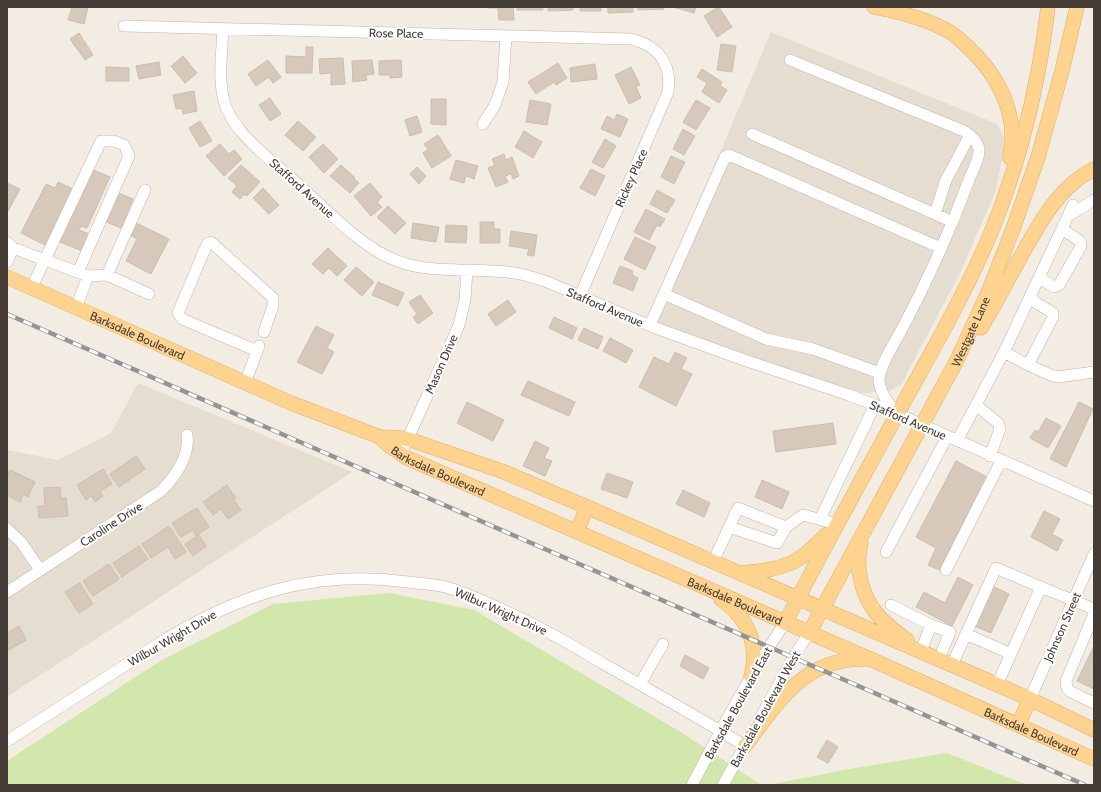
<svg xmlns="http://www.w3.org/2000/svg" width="1101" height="792" font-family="Cabin,sans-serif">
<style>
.residential{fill:#e6ddd1}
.green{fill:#d2e7ab}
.building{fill:#d6c9bc;stroke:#cebdac}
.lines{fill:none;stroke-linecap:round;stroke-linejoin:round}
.minor-casing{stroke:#c0b5a9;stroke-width:12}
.major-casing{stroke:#e3ae60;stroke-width:15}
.minor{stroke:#fff;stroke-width:11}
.major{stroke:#fed390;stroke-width:14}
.rail-casing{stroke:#949494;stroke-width:4.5}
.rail{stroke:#fff;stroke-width:3;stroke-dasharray:9;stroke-linecap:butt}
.labels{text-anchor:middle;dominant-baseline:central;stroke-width:4;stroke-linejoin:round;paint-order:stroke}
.street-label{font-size:12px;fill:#443c34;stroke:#fff}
</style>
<rect width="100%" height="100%" fill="#f2ece3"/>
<!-- residential -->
<path class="residential" d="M771,32l224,91 5,6 3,6 1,4 -2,20 -7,34 -35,80 -58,110 -10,7 -26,3 -8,-1 -142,-46 -67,-26z
M138,383l214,89 -345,225v-247l51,10 53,-27z"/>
<!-- green -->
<path class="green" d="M389,593l85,17 205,121 82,54h-754v-24l153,-100 113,-57z
M947,753l80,32h-259l81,-16z"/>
<!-- building -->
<path class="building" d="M72,7h16l-4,17 -16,-4z
M488,7h25l1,13h-15l-1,-12h-10z
M517,7h26v3h-26z
M548,7h25v3l-25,1z
M580,7h21v4h-21z
M608,7h25v5l-25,1z
M638,7h26v2l-26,1z
M673,7h23l-2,6z
M718,7h1l13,20 -15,10 -13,-21z
M79,33l14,22 -8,5 -15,-21z
M721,44l15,2 -4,26 -15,-2z
M306,47h7l-1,26h-26v-17l20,1z
M183,56l14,17 -12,10 -14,-17z
M343,58l2,26 -14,1v-12l-11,1 -1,-15z
M268,60l13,17 -8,6 -4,-6 -13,9 -8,-12z
M372,60l2,14 -8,1 1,5 -14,2 -1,-21z
M401,60l1,17 -12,1v-3h-11v-14z
M159,62l2,13 -22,4 -3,-13z
M558,63l9,15 -11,7 -2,-3 -18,12 -8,-12z
M595,64l2,15 -26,3 -1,-14z
M106,67l23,1v13h-23z
M631,67l9,18 -4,2 5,11 -12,6 -14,-29z
M702,69l20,13 -2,4 7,4 -8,13 -17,-11 5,-9 -10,-6z
M194,91l3,20 -14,3 -1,-6 -6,1 -3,-14z
M270,98l11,16 -11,7 -11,-16z
M431,99h15v26l-15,-1z
M530,100l21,4 -4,21 -21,-3z
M696,100l14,8 -14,22 -13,-8z
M617,114l11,5 -8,18 -19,-8 6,-13 7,4z
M417,116l5,16 -12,4 -5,-16z
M200,121l12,20 -12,6 -11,-19z
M298,121l18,16 -13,14 -18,-16z
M683,129l12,7 -11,19 -11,-6z
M524,131l18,11 -9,16 -18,-11z
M438,135l13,21 -19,12 -9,-15 5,-4 -4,-5z
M605,139l11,7 -13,22 -11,-6z
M220,144l9,10 5,-4 8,9 -18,17 -18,-20z
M323,144l15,15 -14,14 -15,-16z
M504,154l2,6 6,-3 7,19 -6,3 -2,-5 -6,2 3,6 -12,5 -8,-19 7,-3 -3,-6z
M671,156l14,6 -11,22 -13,-7z
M456,160l22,6 -4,13 -8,-3 -2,7 -14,-4z
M241,165l19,17 -13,14 -3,-2 -4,5 -8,-7 5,-6 -9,-8z
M341,165l14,13 -1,1 5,4 -9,10 -20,-17z
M417,167l9,9 -7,8 -9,-10z
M91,169l19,8 -23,51 -6,-2 -2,4 10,4 -7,17 -22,-9z
M591,169l14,7 -10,20 -15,-8z
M58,182l15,7 -28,56 -24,-12 25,-49 9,4z
M7,183l13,6 -13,24z
M370,183l12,14 -5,5 5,5 -11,9 -17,-20z
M263,188l16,17 -10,9 -16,-16z
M657,190l18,10 -8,13 -17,-9z
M118,193l15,6 -12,29 -15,-6z
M388,206l18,17 -11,11 -18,-17z
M646,209l19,10 -5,8 -3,-2 -8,15 -15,-8z
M480,222h14v7h6v14h-20z
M136,223l33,16 -18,35 -25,-13 11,-22 -7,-4z
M413,223l26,4 -3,15 -25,-4z
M446,225l21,1 -1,17 -21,-1z
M511,231l26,4 -3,21 -7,-1 2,-6 -20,-3z
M635,237l21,10 -11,23 -21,-11z
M328,248l19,18 -10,10 -8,-8 -6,6 -11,-10z
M620,266l13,5 -1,4 6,3 -5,13 -20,-8z
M356,267l18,15 -12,14 -18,-16z
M378,282l26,11 -6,13 -26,-11z
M420,295l13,18 -15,11 -5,-7 4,-3 -8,-12z
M508,300l8,12 -20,14 -8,-12z
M554,317l23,11 -5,11 -23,-11z
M316,326l18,9 -7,13 7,4 -12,22 -25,-12z
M584,328l19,9 -5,12 -20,-9z
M610,338l23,12 -7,13 -23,-12z
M675,352l12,6 -6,11 11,5 -16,32 -37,-19 15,-30 15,7z
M528,381l47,21 -6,14 -48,-21z
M467,402l37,18 -11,21 -36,-18z
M1079,402l14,7 -27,58 -16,-8z
M1046,418l15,8 -13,22 -18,-10 5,-8 3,2z
M833,423l3,21 -60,8 -3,-21z
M535,441l14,7 -5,10 8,3 -7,15 -22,-10z
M136,456l9,13 -26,18 -9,-13z
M956,461l31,16 -48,93 -11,-5 8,-17 -20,-11z
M103,469l9,15 -12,7 3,5 -8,6 -4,-6 -5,4 -9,-15z
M10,470l25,12 -7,15 -5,-3 -3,8 -13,-7v-18z
M607,473l26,9 -6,16 -26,-9z
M762,480l27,12 -7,17 -27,-12z
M227,485l9,13 -2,2 7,10 -13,9 -7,-10 -8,6 -10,-13z
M60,487l1,11h5l2,18 -29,2 -1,-12h7l-1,-18z
M683,490l27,13 -6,14 -28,-13z
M197,508l12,19 -13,9 -3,-6 -12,7 -9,-14z
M1044,511l16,8 -8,15 11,6 -6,11 -26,-14z
M169,526l17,26 -11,7 -7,-12 -17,11 -9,-14z
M199,535l7,11 -13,10 -8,-12z
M139,546l9,13 -26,18 -9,-14z
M109,564l10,15 -26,17 -10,-15z
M958,577l15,8 -21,41 -36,-19 8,-15 21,11z
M80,583l13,21 -14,9 -14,-21z
M990,585l19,9 -18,39 -19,-8z
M19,626l7,14 -19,11v-18z
M1094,646v43l-17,-8z
M685,655l24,13 -6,11 -23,-13z
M827,740l11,7 -10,16 -11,-6z"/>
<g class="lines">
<!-- minor casing -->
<g class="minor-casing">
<path id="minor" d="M124,26l507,13c28,7 41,25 37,53l-88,204
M223,29c-1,25 -6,54 3,78 4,10 11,20 18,28 16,18 36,33 54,49 27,24 64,64 97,76 21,9 42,9 65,10 16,0 32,1 48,2l13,2 24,7 108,46 94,34 102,34 49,19 196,87
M790,60l174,71c6,4 14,10 15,18 1,10 -7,22 -10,31 -19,51 -41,100 -66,147 -7,14 -23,37 -24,52 0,14 11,25 18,35
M483,124l12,-19 8,-23 3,-46
M752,134l183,80
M1068,216l26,-16
M953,222l-18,-8 11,-34 24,-45
M7,242l6,6 -6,14
M13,248l75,28 19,-1 42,19
M107,275l38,-85
M1040,278l14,9 5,-2 22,-39 -1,-5 -18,-12
M31,289l70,-148h13l10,4 5,11 -51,116
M664,294l102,45 47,10 67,24
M76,308l12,-32
M650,325l75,-168 4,-2 212,93
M257,351l-75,-32 -4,-6 29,-69 4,-2 62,56v8l-9,26
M1004,352l24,13 25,-48v-4l-23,-14
M1028,365l25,11 5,1 36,-5
M245,383l14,-37
M976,405l22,18 2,6 -10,27
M957,441l47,-89 69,-147
M401,454l58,-129 6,-25 2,-30
M820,519l55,-114
M786,527l17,-12 34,9
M7,529l14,13 19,28
M886,552l61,-115
M713,562l25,-54 48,19 -9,16 -48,-16
M946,570l55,-109
M1041,587l53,22
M7,592l154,-101c14,-14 29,-35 26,-56
M891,605l40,20 19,7 -11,27
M1094,614l-28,67 1,7 4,4 23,11
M921,651l10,-26
M952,665l14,-31
M640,684l23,-40
M997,685l44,-98 -45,-19 -30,66 45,20
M1030,699l64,-145
M759,720l34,-62 16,-25
M7,741l159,-102c79,-47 150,-69 242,-57 13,2 28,2 41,6 14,4 27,10 41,16 39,17 76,37 112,59 48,27 96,54 143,83
M692,785c29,-55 58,-111 93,-162
M723,785l25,-45"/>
</g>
<!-- major casing -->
<g class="major-casing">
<g id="major">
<path d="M874,7c26,5 53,12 76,25 9,6 18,15 25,22 22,23 38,53 37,85 0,6 -2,13 -2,19"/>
<path id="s1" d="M7,277l284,126 89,34 23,1 11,3 90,31 83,35 365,158 78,34 64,31"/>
<path d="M981,328c14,-23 26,-47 39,-70 19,-34 38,-71 74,-89"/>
<path id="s2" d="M380,437l7,7 20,14 463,201 224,100"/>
<path d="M577,532l10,-25"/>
<path d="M861,543c-6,23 0,51 15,70 9,11 20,19 31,27"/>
<path d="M741,573c17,-2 34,-3 50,-10 14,-6 25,-19 36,-29"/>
<path d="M721,599c5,4 10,8 14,12 18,19 22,42 16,66"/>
<path d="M785,623c37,-72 76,-142 114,-212 33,-60 67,-118 93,-181 29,-72 47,-147 56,-223"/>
<path id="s3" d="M809,633l147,-271 33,-72 24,-61 25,-72 24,-86 15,-64"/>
<path d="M1018,725l12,-26"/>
<path d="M745,746c33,-43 58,-88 120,-87"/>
</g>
</g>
<!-- minor -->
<use href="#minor" class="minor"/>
<!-- major -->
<use href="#major" class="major"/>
<!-- rail casing -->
<g class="rail-casing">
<path id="rail" d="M7,314l1078,471"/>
</g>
<!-- rail -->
<use href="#rail" class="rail"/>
</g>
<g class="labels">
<!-- street labels -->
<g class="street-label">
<text transform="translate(396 33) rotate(1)">Rose Place</text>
<text transform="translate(631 178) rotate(-66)">Rickey Place</text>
<text transform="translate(302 188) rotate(42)">Stafford Avenue</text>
<text transform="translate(605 307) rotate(23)">Stafford Avenue</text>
<text stroke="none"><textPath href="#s3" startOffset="342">Westgate Lane</textPath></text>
<text stroke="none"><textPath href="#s1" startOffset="143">Barksdale Boulevard</textPath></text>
<text transform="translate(441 364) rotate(-66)">Mason Drive</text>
<text transform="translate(908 420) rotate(23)">Stafford Avenue</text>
<text stroke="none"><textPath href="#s2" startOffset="68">Barksdale Boulevard</textPath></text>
<text transform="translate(111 524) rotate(-33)">Caroline Drive</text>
<text stroke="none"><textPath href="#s2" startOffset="392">Barksdale Boulevard</textPath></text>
<text transform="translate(501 611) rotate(24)">Wilbur Wright Drive</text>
<text transform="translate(1062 627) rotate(-66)">Johnson Street</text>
<text transform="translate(172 638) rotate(-30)">Wilbur Wright Drive</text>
<text transform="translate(738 703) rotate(-61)">Barksdale Boulevard East</text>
<text transform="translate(765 709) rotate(-61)">Barksdale Boulevard West</text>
<text stroke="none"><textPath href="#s2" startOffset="716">Barksdale Boulevard</textPath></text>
</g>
</g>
<!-- border -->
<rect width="1101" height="792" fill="none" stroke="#443c34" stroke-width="16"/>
</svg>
